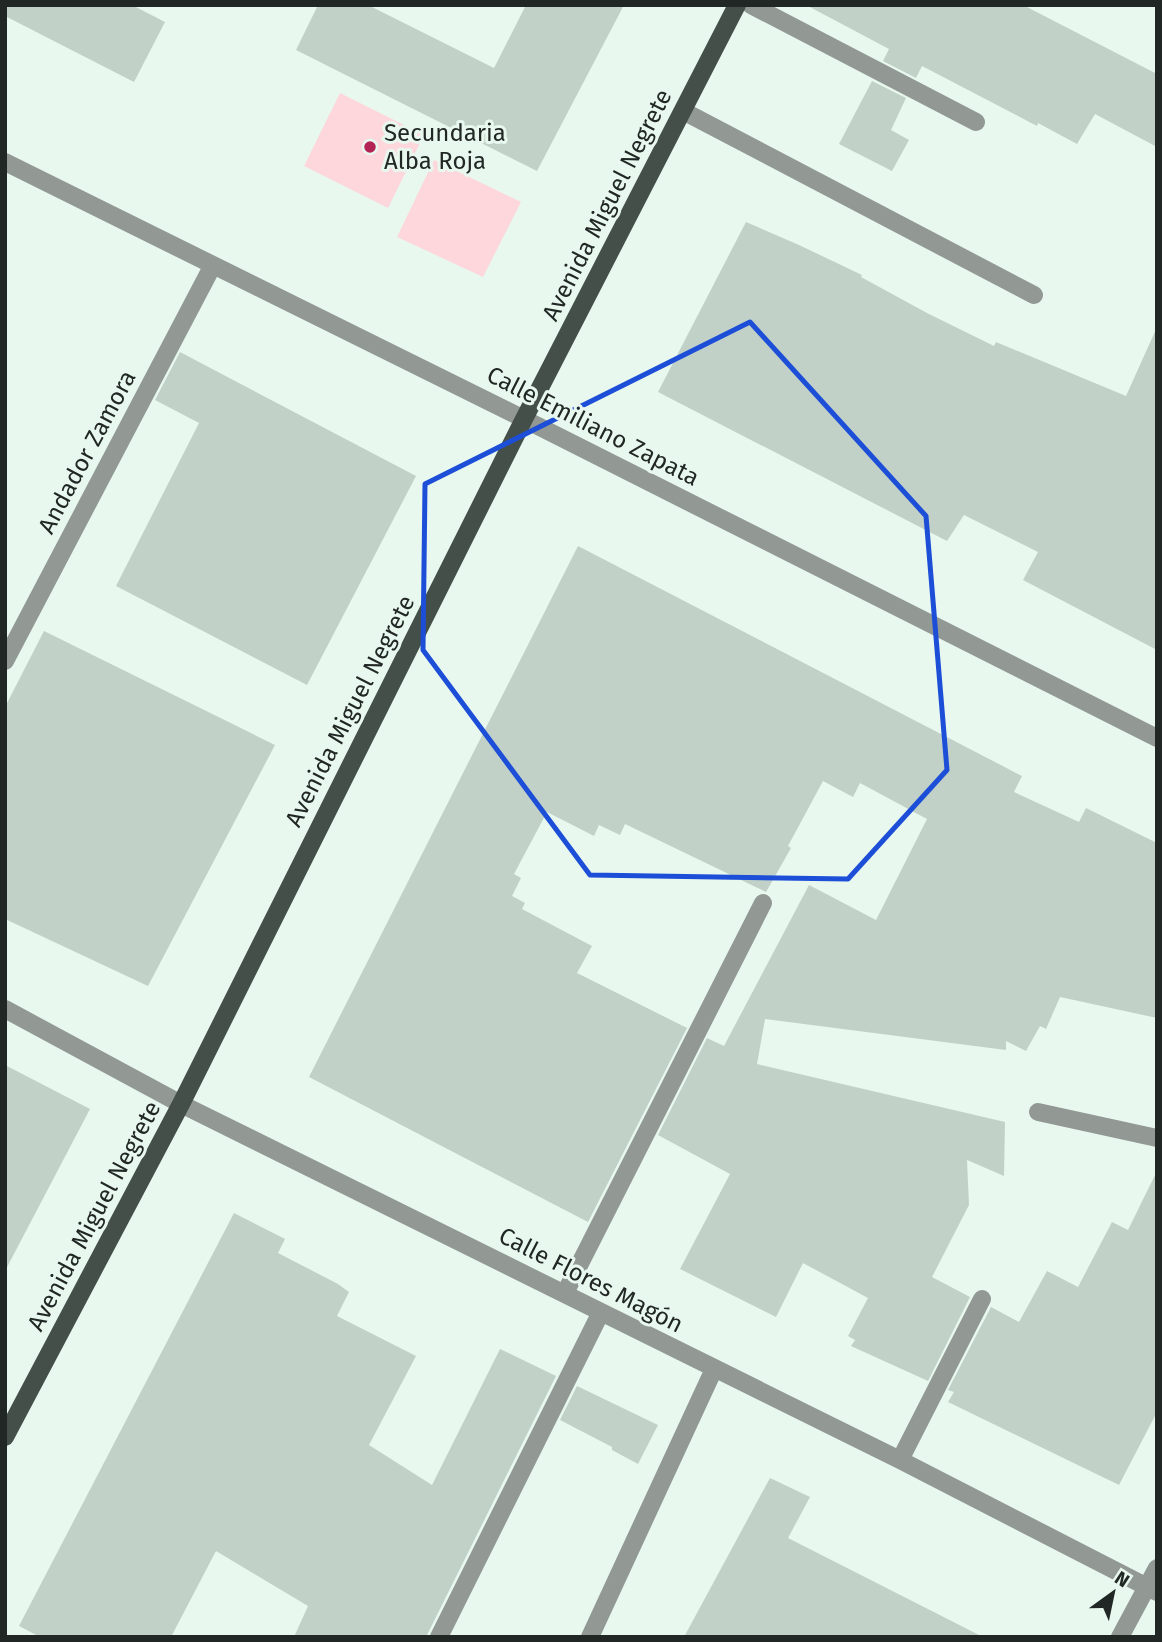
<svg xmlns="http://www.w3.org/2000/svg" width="1162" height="1642" font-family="'Fira Sans',sans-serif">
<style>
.green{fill:#fed7dd}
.building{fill:#c1d1c7}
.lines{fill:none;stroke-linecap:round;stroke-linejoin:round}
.minor{stroke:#929995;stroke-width:18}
.major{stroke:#444f49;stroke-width:18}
.marked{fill:none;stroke:#1d4ed8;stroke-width:5;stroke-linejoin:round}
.poi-dot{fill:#b32354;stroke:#e8f8ee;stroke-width:2.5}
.labels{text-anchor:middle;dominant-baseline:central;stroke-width:6;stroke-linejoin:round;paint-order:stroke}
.poi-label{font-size:24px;fill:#212724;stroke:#e8f8ee;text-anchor:start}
.street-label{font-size:24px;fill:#212724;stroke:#e8f8ee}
</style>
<rect width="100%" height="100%" fill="#e8f8ee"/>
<!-- green -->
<path class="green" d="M340,93l84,42 -36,73 -84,-42z
M434,160l87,42 -38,75 -86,-40z"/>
<!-- building -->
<path class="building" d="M5,5h127l33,17 -31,60 -129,-66z
M318,5h50l126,63 32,-63h98l-87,166 -241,-121z
M806,5h217l134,69v73l-62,-33 -18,30 -39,-21 -1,3 -115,-60 -6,12 -33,-17 6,-12z
M872,81l34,17 -15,32 18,10 -17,31 -53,-27z
M746,222l53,23 63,30 -1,2 66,36 67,33 2,-4 130,54 31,-69v323l-134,-70 15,-28 -74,-37 -17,26 -289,-149z
M180,352l236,124 -109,209 -191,-99 83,-163 -44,-23z
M578,546l444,230 -8,16 65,30 7,-14 71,35v175l-97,-21 -14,32 -6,-3 -14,25 -20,-10v9l-241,-31 -8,45 248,58 -1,54 -37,-16 2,45 -37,72 38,20 -42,84 -77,-35 4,-6 -7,-4 20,-38 -65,-35 -27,54 -96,-48 50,-95 -72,-39 49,-97 17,8 85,-161 67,35 51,-101 -67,-36 -7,14 -30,-16 -35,65 3,2 -25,44 -141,-68 -5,11 -21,-10 -5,11 -47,-24 -33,62 7,4 -9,18 13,7 -3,6 70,37 -15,27 110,55 -99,194 -279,-145z
M44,631l231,114 -127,241 -143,-67v-212z
M5,1065l85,44 -85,162z
M1157,1171v241l-38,73 -171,-83 6,-10 -6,-2 43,-83 28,15 28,-51 31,16 34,-65 16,8z
M234,1213l51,26 -7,14 60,31 11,8 -12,24 79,40 -47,89 63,40 68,-136 56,27 -130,261h-132l14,-31 -92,-55 -45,86h-131l-21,-11z
M577,1386l81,39 -20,39 -26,-14v-3l-52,-27z
M770,1478l40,19 -22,41 195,99h-299z"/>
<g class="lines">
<!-- minor -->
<path class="minor" d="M751,5l225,117
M683,111l351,184
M5,162l519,257 633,319
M5,661l208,-396
M5,1009l176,95 719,356 257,132
M1038,1112l119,26
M565,1293l198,-390
M900,1460l82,-161
M439,1637l162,-325
M590,1637l124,-268
M1120,1637l37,-69"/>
<!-- major -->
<path class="major" d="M5,1437l176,-333 343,-685 213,-414"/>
</g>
<!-- marked area -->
<path class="marked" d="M750,322l176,194 21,254 -99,109 -258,-4 -167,-225 2,-166z"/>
<!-- markers -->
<circle class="poi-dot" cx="370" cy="147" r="7"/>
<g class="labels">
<!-- poi labels -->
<g class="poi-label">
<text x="384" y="133">Secundaria<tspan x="384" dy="28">Alba Roja</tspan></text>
</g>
<!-- street labels -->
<g class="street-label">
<text transform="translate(607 205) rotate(-63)">Avenida Miguel Negrete</text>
<text transform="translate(593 426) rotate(27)">Calle Emiliano Zapata</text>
<text transform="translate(87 452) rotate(-62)">Andador Zamora</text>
<text transform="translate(350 711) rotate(-63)">Avenida Miguel Negrete</text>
<text transform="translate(94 1216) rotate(-62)">Avenida Miguel Negrete</text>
<text transform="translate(591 1280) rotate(27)">Calle Flores Magón</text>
</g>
</g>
<!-- border -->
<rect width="1162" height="1642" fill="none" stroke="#212724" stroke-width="14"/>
<!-- north arrow -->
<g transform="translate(1113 1593) rotate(33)" stroke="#e8f8ee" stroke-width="5" paint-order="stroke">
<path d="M0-5L12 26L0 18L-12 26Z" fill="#212724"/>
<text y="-10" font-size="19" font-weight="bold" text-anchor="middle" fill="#212724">N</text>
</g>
</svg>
